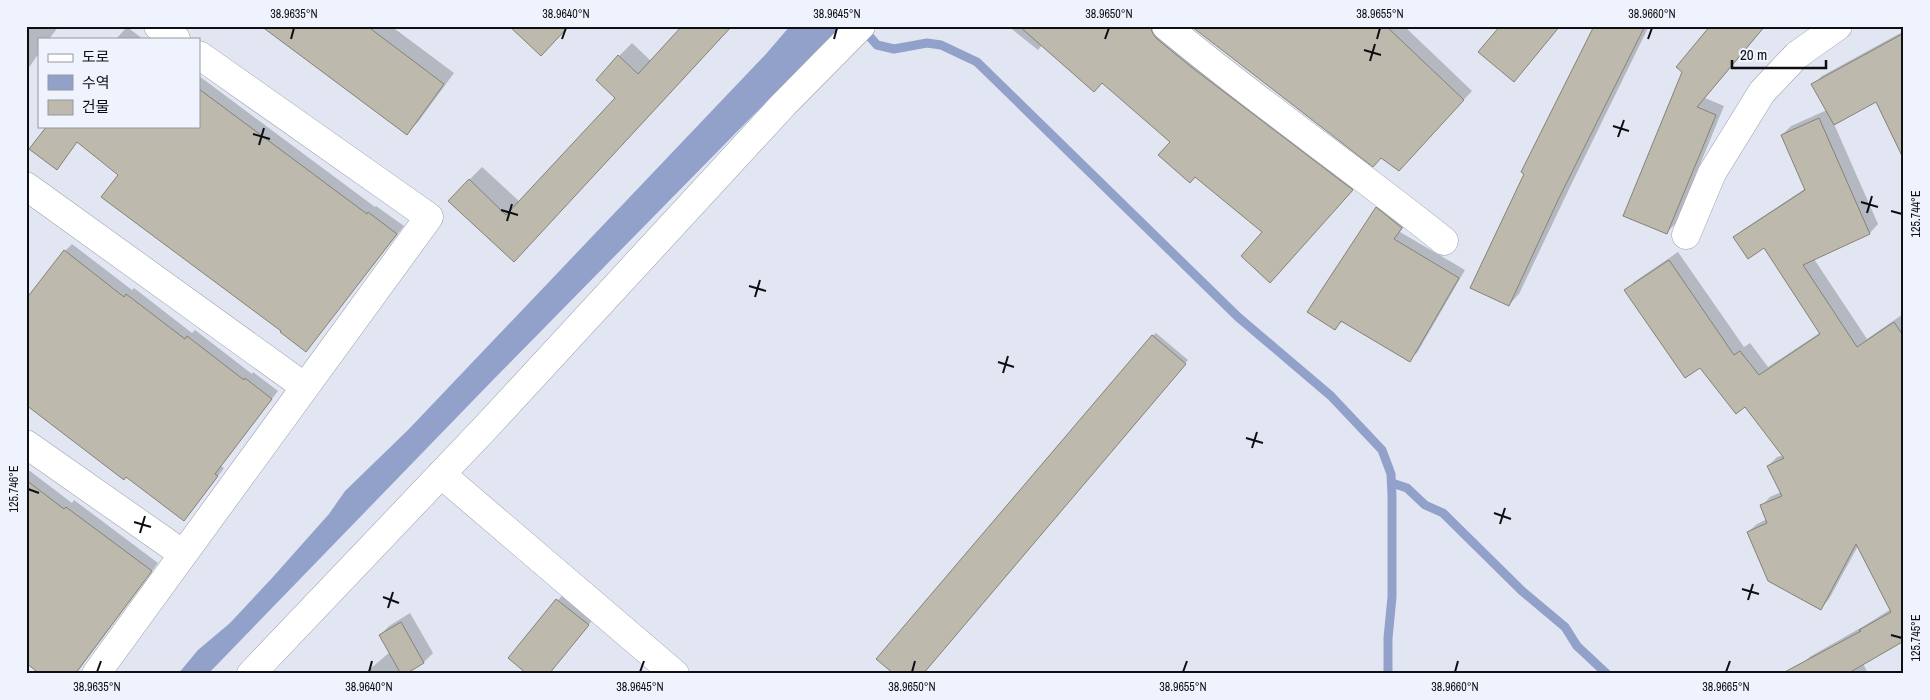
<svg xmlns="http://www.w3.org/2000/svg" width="1930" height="700" font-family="'Archivo Narrow','Noto Sans KR',sans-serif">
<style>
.water{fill:#91a1ca}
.shadow{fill:#0003}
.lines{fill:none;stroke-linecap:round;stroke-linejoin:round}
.stream{stroke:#91a1ca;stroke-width:9}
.building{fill:#bdb9ad;stroke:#858276}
.minor-casing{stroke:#9a9faa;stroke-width:29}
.minor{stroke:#fff;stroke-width:28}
.ticks{fill:none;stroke:#0d0f13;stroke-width:2}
.neatline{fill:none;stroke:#0d0f13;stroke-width:2}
.ticks-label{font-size:12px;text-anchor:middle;fill:#0d0f13}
</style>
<rect width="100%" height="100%" fill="#e1e6f2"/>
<!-- water -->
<path class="water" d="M790,26h51l-350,356 -283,292h-30l20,-24 32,-27 42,-45 57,-64 16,-23 63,-61 358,-376z"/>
<!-- shadow -->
<path class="shadow" d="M26,26h33l-10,13h-10v14l-13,19z
M273,26h118l63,47 -36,49 -11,11z
M1008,26h154l198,155 -81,91 -15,-40 -92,-90 -69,-60 -61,-37 -4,5z
M1193,26h211l68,65 -65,70z
M1596,26h53l-79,161 -51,107 -10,11z
M1712,26h53l-60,72 19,8 -48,117 -9,9z
M127,27l16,12h-27z
M1904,31v126l-28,-57 -42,24 44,100 -8,9 -56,26 53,80 36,-25 1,2v323l-41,24 5,11h-61l-5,-10 9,-8 53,-30 27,-17 -33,-63 -29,53 -8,9 -73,-76 9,-8 10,-5 -6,-13 9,-9 11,-5 -13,-26 9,-9 6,-2 -38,-49 -45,-40 -74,-75 8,-9 44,-30 66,95 6,-4 18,24 53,-35 -57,-85 -29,-10 9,-8 62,-41 -24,-53 9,-9 36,-16 -14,-25 9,-9z
M632,43l19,18 -124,186 -58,-67 13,-13 38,35 97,-104 2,-42z
M199,76l176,131 1,-1 28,20 -98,124 -186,-176 -42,-33 -22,27 -8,-42h151z
M1384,201l24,19 -8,12 65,38 -48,83 -8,7 -66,-39 -8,7 42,-120z
M72,244l60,46 2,-2 58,45 3,-3 57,44 1,-2 25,19 -57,75 3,2 -33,44 -126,-261z
M1156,333l32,27 -266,314 230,-338z
M26,468l46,35 2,-3 84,63 -82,111h-34l-16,-12z
M565,592l30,25 -47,57 -38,-16z
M410,613l23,40 -9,9 -20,12h-40l26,-22 -10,-17 9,-9z"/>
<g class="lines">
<!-- stream -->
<path class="stream" d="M863,29l14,16 17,4 33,-6 14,2 36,17 261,255 93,79 51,54 9,24 1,22v101l-4,41v36
M1392,483l15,5 18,17 18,8 79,78 43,36 12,19 30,28"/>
</g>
<!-- building -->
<path class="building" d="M261,26h106l77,58 -37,51z
M509,26h60l-28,30z
M682,26h50l-218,236 -66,-61 21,-22 37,36 109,-117 -19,-18 22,-25 20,19z
M1019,26h132l1,6 4,6 34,28 163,124 -83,93 -29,-27 21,-24 -67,-55 -5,6 -32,-28 12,-13 -68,-59 -8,9z
M1191,26h195l78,74 -65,71 -18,-13 -8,9z
M1500,26h60l-46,56 -36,-30z
M1594,26h51l-86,172 -50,108 -39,-18 54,-114 -3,-2z
M1710,26h55l-68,81 19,8 -49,119 -44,-18 59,-144 -6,-5z
M1904,33v127l-28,-58 -42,23 -23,-41z
M199,89l168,125 1,-2 29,22 -91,118 -26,-20 1,-1 -180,-134 17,-22 -41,-33 -20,28 -28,-21 18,-23h152z
M1819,118l51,116 -67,31 54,82 37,-25 10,15v304l-57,33h-66l80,-43 -2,-1 32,-18 -35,-68 -35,66 -53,-29 -21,-49 20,-9 -7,-18 22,-9 -15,-30 17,-8 -39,-51 -9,7 -36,-46 -15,10 -61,-88 45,-30 65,95 6,-4 19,24 61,-41 -56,-86 -16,11 -15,-22 72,-47 -24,-55z
M1376,207l26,21 -8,11 65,39 -49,84 -69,-41 -6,9 -28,-18z
M64,250l60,47 2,-3 59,45 2,-3 57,44 1,-2 27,21 -57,75 3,2 -34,45 -58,-44 -2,3 -98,-75v-106z
M1152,335l34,29 -263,310h-29l-18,-15z
M26,480l38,29 2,-2 86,64 -77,103h-35l-14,-11z
M556,599l33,26 -40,49h-22l-19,-16z
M401,622l23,41 -18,11h-5l-22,-39z"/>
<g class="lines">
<!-- minor casing -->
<g class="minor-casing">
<path id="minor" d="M158,26l18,13
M1166,26c90,75 187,142 278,215
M26,186l279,201
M1686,235l26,-62 50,-81 35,-37 41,-29
M26,444l157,110
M441,474l234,200
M96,674l333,-457 -230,-162
M251,674l237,-249 296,-321 77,-78"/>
</g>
<!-- minor -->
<use href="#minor" class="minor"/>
</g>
<!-- ticks -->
<path class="ticks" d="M291,39l3,-11M562,39l4,-11M834,39l3,-11M1105,39l4,-11M1377,39l3,-11M1648,39l4,-11M1364,50l17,5M1370,61l5,-17M1613,126l16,5M253,134l17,5M1618,137l6,-17M259,145l5,-17M1861,202l17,5M501,210l17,5M1891,211l11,3M1867,213l5,-17M507,221l5,-17M749,286l17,5M755,297l5,-17M998,362l16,5M1003,373l5,-17M1246,438l17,5M1252,448l5,-16M28,489l11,4M1494,513l17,6M134,522l17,5M1500,524l5,-16M140,533l5,-17M1742,589l17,5M383,597l16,6M1748,600l5,-16M388,608l5,-16M1891,635l11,3M97,672l4,-11M369,672l3,-11M640,672l4,-11M912,672l3,-11M1183,672l4,-11M1455,672l3,-11M1726,672l4,-11"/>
<!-- border -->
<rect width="1930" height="700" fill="none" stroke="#eff3fd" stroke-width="55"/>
<!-- legend -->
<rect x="38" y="38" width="162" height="90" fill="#eff3fd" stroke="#95989f"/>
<rect x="48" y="54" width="25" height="8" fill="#ffffff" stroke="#95989f"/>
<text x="82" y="62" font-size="15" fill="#0d0f13">도로</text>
<rect x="48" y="75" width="25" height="15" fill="#91a1ca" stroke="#95989f"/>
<text x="82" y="88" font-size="15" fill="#0d0f13">수역</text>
<rect x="48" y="100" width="25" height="15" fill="#bdb9ad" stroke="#95989f"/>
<text x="82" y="112" font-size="15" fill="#0d0f13">건물</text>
<!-- scale -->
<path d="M1732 60v8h94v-8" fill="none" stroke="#0d0f13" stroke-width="2.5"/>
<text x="1740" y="60" font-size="15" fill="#0d0f13" stroke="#eff3fd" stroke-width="4" paint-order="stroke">20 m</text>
<rect x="28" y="28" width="1874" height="644" class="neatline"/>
<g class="ticks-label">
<text x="294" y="18">38.9635°N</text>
<text x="566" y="18">38.9640°N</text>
<text x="837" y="18">38.9645°N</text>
<text x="1109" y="18">38.9650°N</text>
<text x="1380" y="18">38.9655°N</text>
<text x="1652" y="18">38.9660°N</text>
<text transform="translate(1916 214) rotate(-90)" y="4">125.744°E</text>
<text transform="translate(14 489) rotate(-90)" y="4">125.746°E</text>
<text transform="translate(1916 638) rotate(-90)" y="4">125.745°E</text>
<text x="97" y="691">38.9635°N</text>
<text x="369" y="691">38.9640°N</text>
<text x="640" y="691">38.9645°N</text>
<text x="912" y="691">38.9650°N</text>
<text x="1183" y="691">38.9655°N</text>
<text x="1455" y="691">38.9660°N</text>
<text x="1726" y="691">38.9665°N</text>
</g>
</svg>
